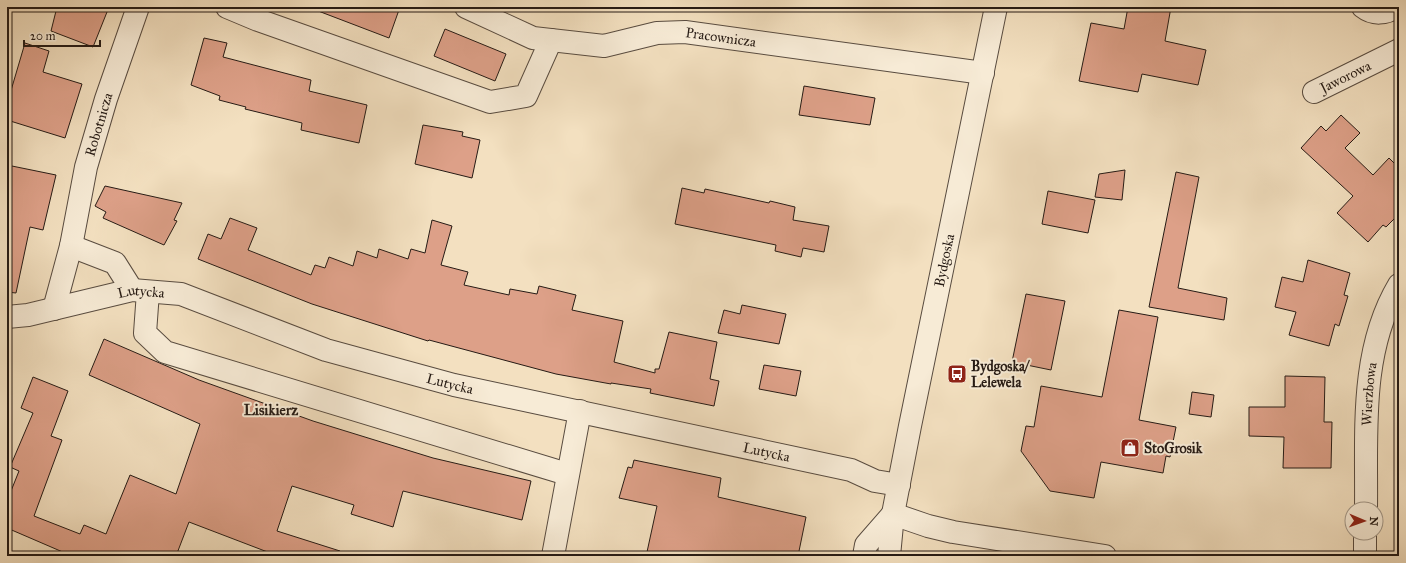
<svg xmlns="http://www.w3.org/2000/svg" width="1406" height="563" font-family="'IM FELL Great Primer',serif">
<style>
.building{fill:#dda088;stroke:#261b15}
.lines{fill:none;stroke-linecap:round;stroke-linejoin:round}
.minor-casing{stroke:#594c40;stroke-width:24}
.minor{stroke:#f7ebd6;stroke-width:22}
.labels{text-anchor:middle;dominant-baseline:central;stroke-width:4;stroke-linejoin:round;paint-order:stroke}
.street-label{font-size:14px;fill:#261b15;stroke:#f7ebd6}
.poi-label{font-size:14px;font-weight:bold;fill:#261b15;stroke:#f7ebd6;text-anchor:start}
.neighbourhood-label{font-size:15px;font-weight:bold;fill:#261b15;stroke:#f7ebd6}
</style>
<rect width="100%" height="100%" fill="#f3e0c0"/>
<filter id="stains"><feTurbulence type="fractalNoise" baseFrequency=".005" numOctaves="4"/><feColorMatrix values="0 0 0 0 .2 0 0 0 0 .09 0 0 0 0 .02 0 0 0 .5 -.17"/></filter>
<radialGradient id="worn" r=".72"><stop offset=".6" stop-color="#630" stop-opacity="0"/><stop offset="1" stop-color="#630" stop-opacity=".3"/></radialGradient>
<!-- building -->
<path class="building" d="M57,7h52l-16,40 -42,-16z
M314,7h86l-11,31 -76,-29z
M1128,7h43l-6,34 41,9 -8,35 -56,-11 -4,18 -59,-11 12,-58 33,6z
M445,29l61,25 -11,27 -61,-25z
M204,38l23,5 -4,14 88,23 -2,11 58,14 -8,38 -58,-13 1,-7 -57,-14 1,-2 -27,-7 1,-4 -29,-11z
M25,43l24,8 -6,21 39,12 -17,54 -58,-18v-16z
M804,86l71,12 -5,27 -71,-10z
M1341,115l19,18 -15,15 28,27 16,-17 10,10v46l-13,13 -3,-2 -15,17 -31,-29 16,-17 -52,-48 20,-22 5,5z
M423,125l40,7 -1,4 18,4 -8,38 -57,-14z
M7,165l49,10 -13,55 -13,-3 -14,66 -9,-1z
M1125,170l-3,30 -27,-3 4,-23z
M1176,172l23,5 -21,111 49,10 -3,22 -75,-13z
M105,186l77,17 -8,17 3,1 -13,24 -61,-27 3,-6 -11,-6z
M682,188l22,5 1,-4 64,14 1,-2 25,6 -2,13 36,6 -5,26 -21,-4 -2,9 -26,-6 1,-6 -101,-21z
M1048,191l47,9 -7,33 -46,-9z
M230,218l27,10 -9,22 63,25 4,-10 10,3 4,-11 24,9 4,-15 20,7 2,-9 29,10 3,-10 14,4 7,-33 20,6 -11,39 27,7 -4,13 45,10 1,-6 27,5 2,-8 37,9 -4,15 51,11 -9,41 41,11v-4h4l10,-37 48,10 -7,37 9,2 -5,25 -64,-13 1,-4 -40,-6v1l-55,-10 -127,-34 -1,1 -116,-37 -114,-45 10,-25 13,5z
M1308,260l42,13 -6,22 4,1 -9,30 -4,-2 -6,22 -40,-11 7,-23 -21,-5 7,-30 21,5z
M1026,294l39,7 -14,69 -39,-8z
M742,305l44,9 -7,30 -61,-11 6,-23 16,4z
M1119,310l39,7 -19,103 37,7 -6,30 -4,-1 -3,17 -62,-11 -7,36 -44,-7 -29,-40 5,-25 8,1 7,-41 61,11z
M104,339l95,41 114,41 120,37 98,23 -9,39 -119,-29 -10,36 -42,-13 3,-9 -62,-19 -15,45 63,20 -1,5h-61l-89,-34 -13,34h-104l-65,-28v-27l12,-30 -9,-4 23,-54 -12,-5 12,-31 35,14 -17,45 11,4 -28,76 46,18 4,-9 22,9 24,-59 46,19 24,-70 -111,-49z
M764,365l37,6 -5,25 -37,-7z
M1285,376l40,1 -1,45h8l-1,46h-48l1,-31 -35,-1v-29h36z
M1192,392l22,3 -3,22 -22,-3z
M634,460l87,18 -3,19 88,20 -8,39h-134l-17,-4 10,-46 -38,-8 9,-31 4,1z"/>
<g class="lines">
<!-- minor casing -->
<g class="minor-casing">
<g id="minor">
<path d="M227,7l31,13 232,82 36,-6 25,-56"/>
<path id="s1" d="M466,7l67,31 71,8 53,-13 28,-1 298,41"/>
<path d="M1363,7c10,8 23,7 33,0"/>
<path id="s2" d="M1314,92l85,-42"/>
<path d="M71,246l44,17 17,27"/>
<path d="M148,292l-3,41 20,19 402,122"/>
<path id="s3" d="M54,309l17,-63 15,-79 20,-68 32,-92"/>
<path id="s4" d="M7,317l21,-2 104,-25 49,4 145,56 128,35 397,85 24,11 24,4"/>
<path id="s5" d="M1366,509c1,-75 -7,-157 33,-224"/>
<path d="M893,514l35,12 25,6 152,24"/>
<path d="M553,556l27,-145"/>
<path d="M864,556l2,-11 27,-31"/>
<path id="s6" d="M889,556l4,-42 17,-88 86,-419"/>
<path d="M1365,556v-23"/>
</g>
</g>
<!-- minor -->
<use href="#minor" class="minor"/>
</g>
<!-- icons -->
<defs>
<g id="bus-square" transform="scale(1)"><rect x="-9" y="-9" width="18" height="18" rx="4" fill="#8f2418" stroke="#f7ebd6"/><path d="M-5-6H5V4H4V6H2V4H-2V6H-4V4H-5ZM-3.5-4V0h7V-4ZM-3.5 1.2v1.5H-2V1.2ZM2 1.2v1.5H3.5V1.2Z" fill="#fff"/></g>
<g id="shop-square" transform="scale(1)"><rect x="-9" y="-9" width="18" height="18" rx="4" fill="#8f2418" stroke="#f7ebd6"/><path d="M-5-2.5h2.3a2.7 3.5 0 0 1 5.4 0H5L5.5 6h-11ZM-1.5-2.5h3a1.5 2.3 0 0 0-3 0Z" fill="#fff"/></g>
</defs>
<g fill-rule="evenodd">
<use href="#bus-square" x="957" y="374"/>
<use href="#shop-square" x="1130" y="448"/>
</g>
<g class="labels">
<!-- street labels -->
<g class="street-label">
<text stroke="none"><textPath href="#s1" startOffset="264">Pracownicza</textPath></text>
<text stroke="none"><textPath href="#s2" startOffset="35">Jaworowa</textPath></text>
<text stroke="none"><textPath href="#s3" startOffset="190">Robotnicza</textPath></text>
<text stroke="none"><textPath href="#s6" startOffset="301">Bydgoska</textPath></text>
<text stroke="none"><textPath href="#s4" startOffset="137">Lutycka</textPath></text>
<text stroke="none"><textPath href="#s4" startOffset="461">Lutycka</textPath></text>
<text stroke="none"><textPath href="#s5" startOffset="115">Wierzbowa</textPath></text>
<text stroke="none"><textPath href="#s4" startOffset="785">Lutycka</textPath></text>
</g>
<!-- poi labels -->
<g class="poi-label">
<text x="971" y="366">Bydgoska/<tspan x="971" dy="16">Lelewela</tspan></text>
<text x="1144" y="448">StoGrosik</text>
</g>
<!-- neighbourhood labels -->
<g class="neighbourhood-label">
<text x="271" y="410">Lisikierz</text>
</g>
</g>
<!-- margin -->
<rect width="1406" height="563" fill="none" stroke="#f3e0c0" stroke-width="24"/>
<rect x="8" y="8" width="1390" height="547" fill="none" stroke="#261b15" stroke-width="2"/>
<rect x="12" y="12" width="1382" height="539" fill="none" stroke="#261b15"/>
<!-- north arrow -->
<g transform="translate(1364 521) rotate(92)"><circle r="19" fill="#f7ebd6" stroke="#a39889"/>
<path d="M0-3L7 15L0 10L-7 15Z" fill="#8f2418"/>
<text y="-6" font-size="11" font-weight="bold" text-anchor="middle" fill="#261b15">N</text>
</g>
<!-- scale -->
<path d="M24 40v6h76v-6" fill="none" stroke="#261b15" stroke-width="2"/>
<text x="30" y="40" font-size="12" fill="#261b15" stroke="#f7ebd6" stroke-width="3" paint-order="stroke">20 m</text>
<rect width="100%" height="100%" filter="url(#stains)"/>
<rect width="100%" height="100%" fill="url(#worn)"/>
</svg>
